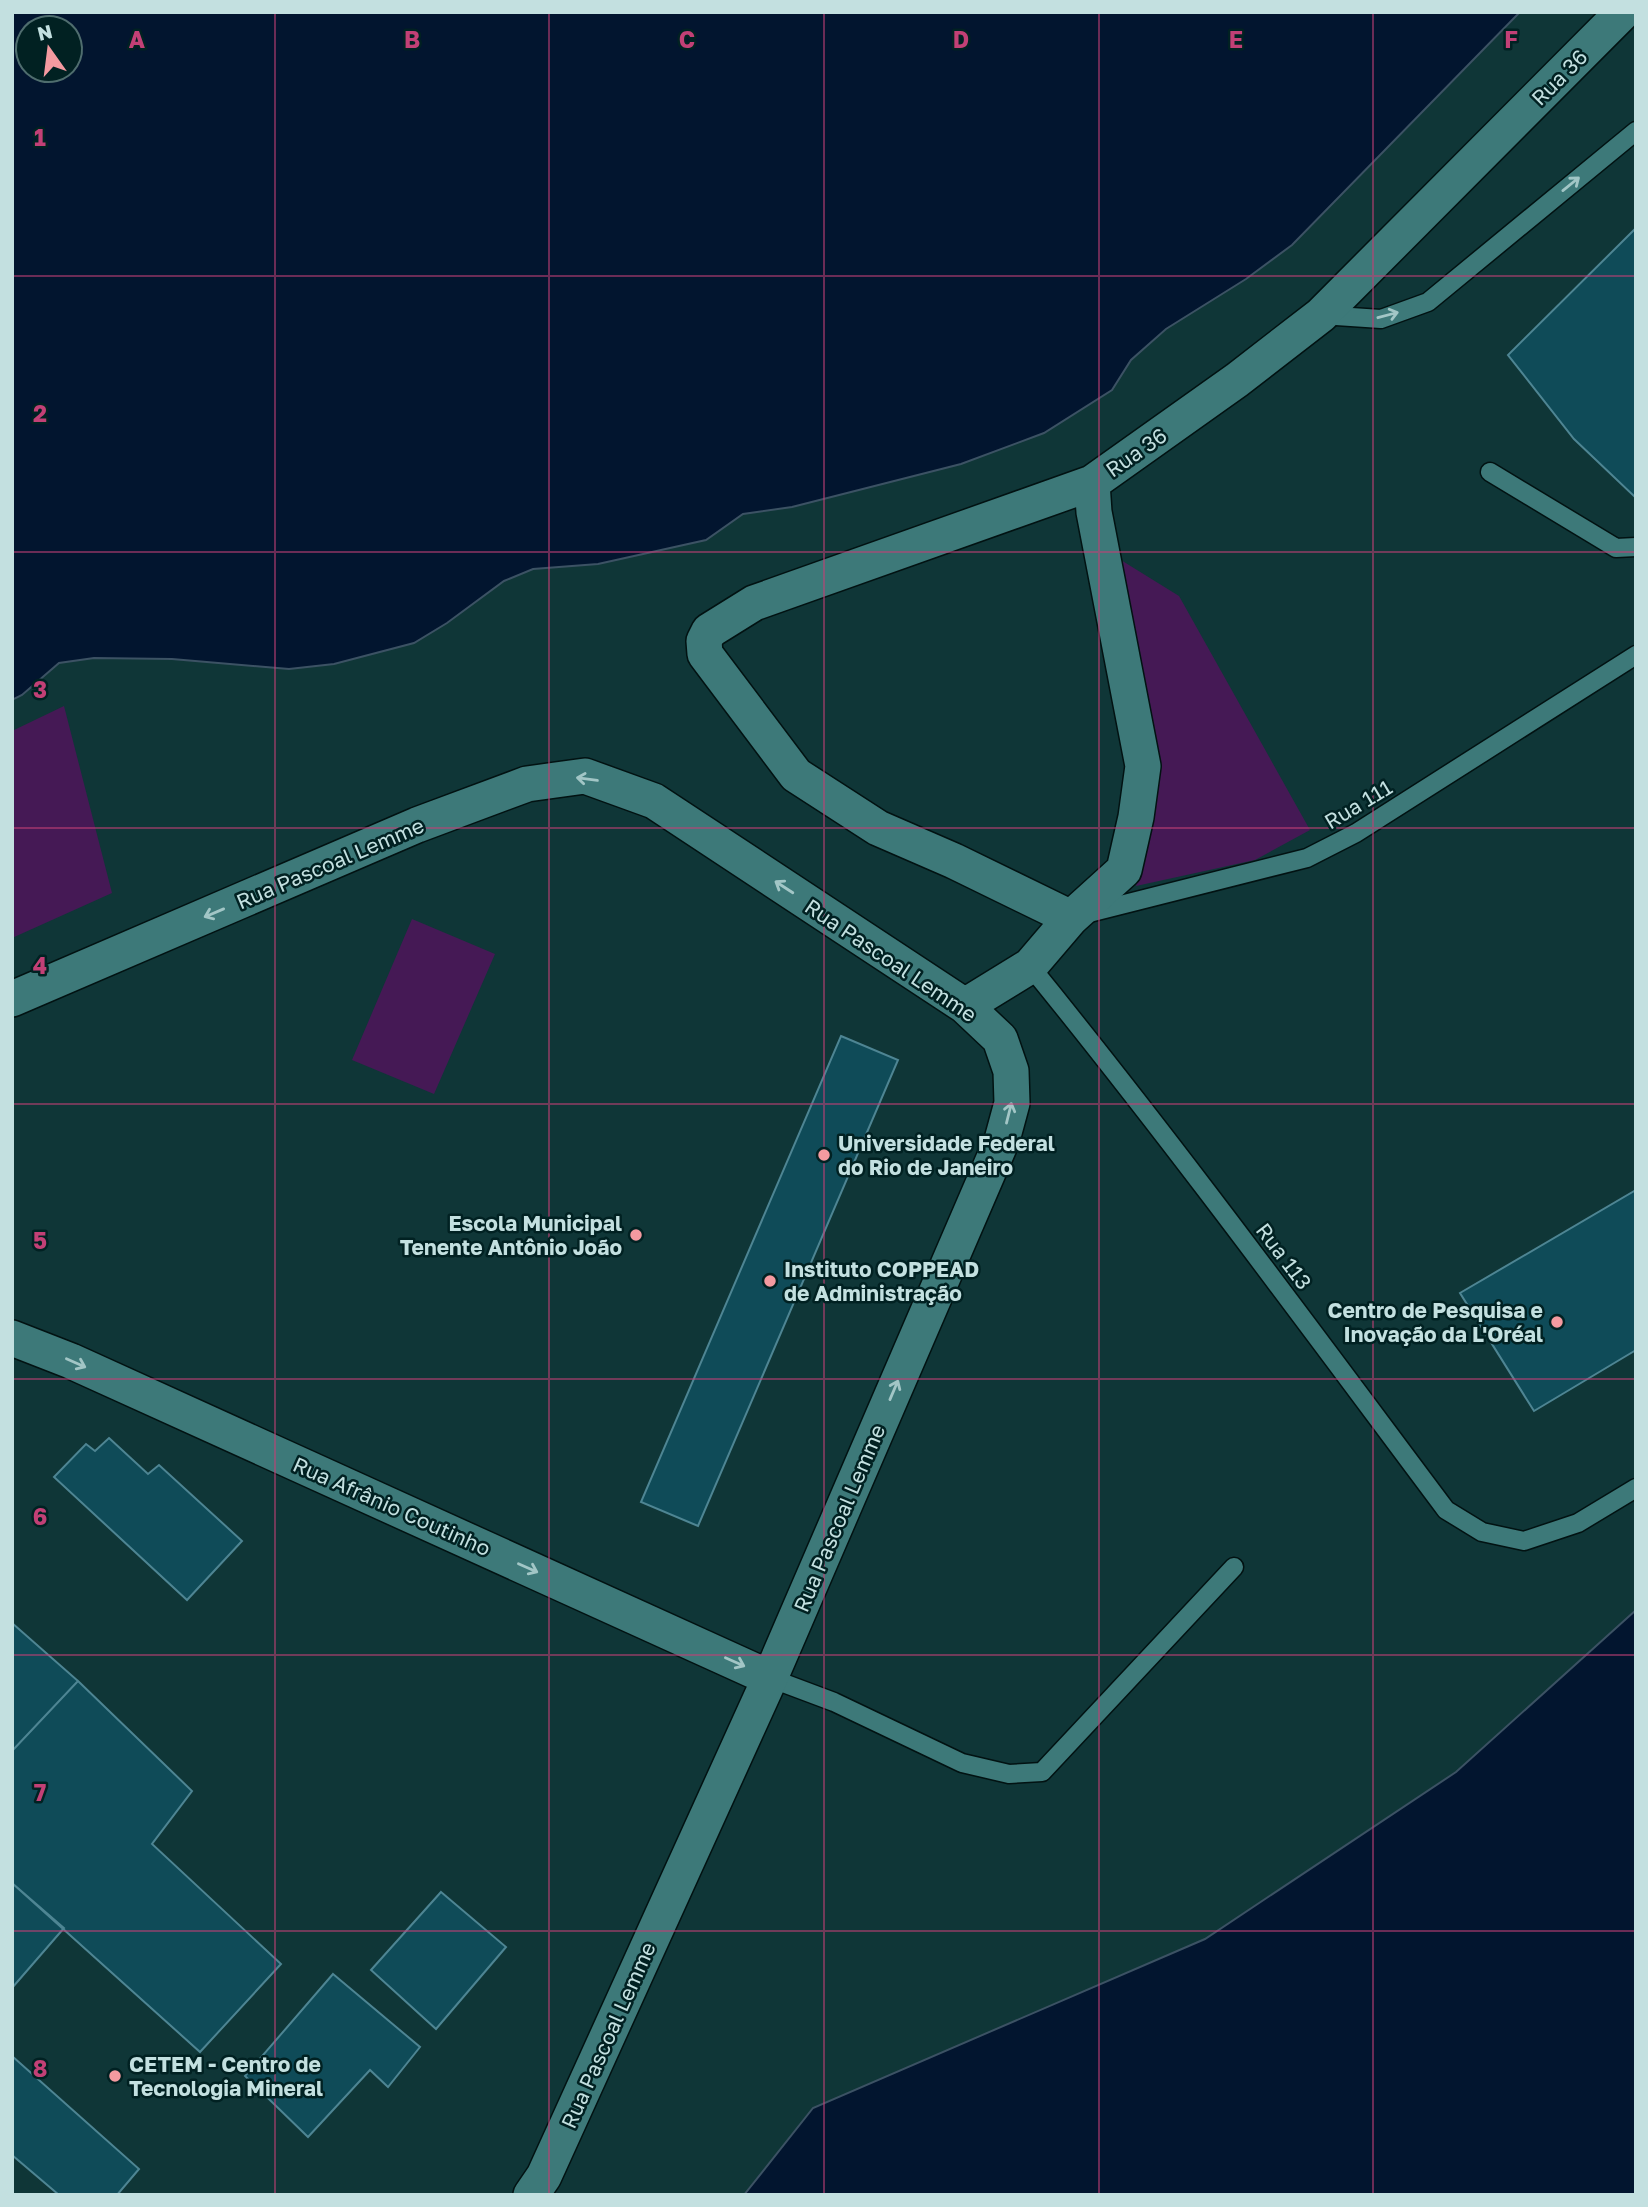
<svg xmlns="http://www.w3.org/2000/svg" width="1648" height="2207" font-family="'Golos Text',sans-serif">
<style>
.built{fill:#0f3637}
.green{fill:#451955}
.water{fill:#02152f;stroke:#3c5264;stroke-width:2;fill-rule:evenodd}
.building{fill:#0f4b58;stroke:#4e8593;stroke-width:2}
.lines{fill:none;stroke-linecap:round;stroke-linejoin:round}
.lane-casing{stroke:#021212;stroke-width:21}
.street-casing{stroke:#021212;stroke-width:38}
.lane{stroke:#3d7979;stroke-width:18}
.street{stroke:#3d7979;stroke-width:35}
.oneway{stroke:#a2c6c6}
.grid{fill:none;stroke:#c24076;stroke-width:2;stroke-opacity:0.55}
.poi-dot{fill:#f49aa0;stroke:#012122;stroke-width:2.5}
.labels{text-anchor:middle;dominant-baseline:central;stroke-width:5;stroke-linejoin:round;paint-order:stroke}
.street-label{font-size:21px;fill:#c3e0e0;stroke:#012122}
.poi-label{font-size:21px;font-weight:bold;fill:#c3e0e0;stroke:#012122;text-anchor:start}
.grid-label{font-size:23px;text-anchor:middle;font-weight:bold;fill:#c24076;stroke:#012122;stroke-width:5;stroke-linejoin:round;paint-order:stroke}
</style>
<rect width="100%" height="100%" fill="#0a2b2b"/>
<!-- built -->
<path class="built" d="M1520,12h116v1598l-180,162 -251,167 -392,169 -69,87h-732v-1495l10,-5 37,-32 35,-5 78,1 117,10 158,-46 57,-42 29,-12 65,-5 108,-24 37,-26 49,-7 169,-43 83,-31 68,-43 19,-30 35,-31 80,-50 46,-34z"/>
<!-- green -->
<path class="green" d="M1116,557l63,39 131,234 -55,30 -119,26 25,-122z
M64,706l48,187 -100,45v-207z
M412,919l83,35 -61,140 -82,-34z"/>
<!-- water -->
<path class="water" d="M12,12h1508l-228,233 -46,34 -80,50 -35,31 -19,30 -68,43 -83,31 -169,43 -49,7 -37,26 -108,24 -65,5 -29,12 -57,42 -33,20 -80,21 -45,5 -117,-10 -78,-1 -35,5 -37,32 -10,5zM28,28h42v42h-42z
M1636,1610v585h-892l69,-87 392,-169 251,-167z"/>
<!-- building -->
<path class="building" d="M1636,228v270l-62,-59 -66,-84z
M841,1036l57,24 -200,466 -57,-24z
M1636,1190v160l-102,61 -74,-118z
M109,1438l39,36 11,-9 83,76 -55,59 -133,-123 32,-33 9,7z
M12,1623l66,58 -66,70z
M78,1681l114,110 -40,53 129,120 -81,88 -188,-169v-132z
M12,1883l52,45 -52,60z
M441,1892l65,55 -70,82 -65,-59z
M333,1974l87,73 -32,40 -18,-17 -62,67 -63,-61z
M12,2056l127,113 -22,26h-58l-47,-40z"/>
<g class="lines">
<!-- lane casing -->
<g class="lane-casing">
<path id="lane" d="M1321,315l60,4 47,-17 208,-171
M1490,472l126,76 20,-1
M1085,914l222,-56 49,-25 280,-178
M1030,966c144,177 279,361 416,544l36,22 42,9 54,-18 58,-35
M770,1678l64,24 128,61 47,11 33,-2 192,-205"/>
</g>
<!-- street casing -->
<g class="street-casing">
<path id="street" d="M1071,918l-117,-57 -76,-33 -82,-53 -91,-121 -1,-13 5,-10 45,-28 338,-120
M12,999l405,-174 110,-41 58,-8 69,25 311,205 35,33 11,32 1,32 -10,37 -232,538 -226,498 -13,19
M965,1006l65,-40 41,-48 53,-48 12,-53 7,-51 -49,-254 -2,-29 145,-103 84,-65 302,-303
M12,1338l59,23 699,317"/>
</g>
<!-- lane -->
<use href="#lane" class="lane"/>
<!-- street -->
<use href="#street" class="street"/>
</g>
<!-- one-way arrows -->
<defs><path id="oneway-shaft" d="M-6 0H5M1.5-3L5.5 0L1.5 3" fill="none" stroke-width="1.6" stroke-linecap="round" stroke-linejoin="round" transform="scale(1.75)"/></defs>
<g class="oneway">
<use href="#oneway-shaft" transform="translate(1571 184) rotate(-39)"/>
<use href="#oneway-shaft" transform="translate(1388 315) rotate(-15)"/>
<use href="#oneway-shaft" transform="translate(587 779) rotate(-172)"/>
<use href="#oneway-shaft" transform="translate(784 887) rotate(-147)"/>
<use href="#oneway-shaft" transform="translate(214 913) rotate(157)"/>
<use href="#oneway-shaft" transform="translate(1009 1113) rotate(-76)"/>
<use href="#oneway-shaft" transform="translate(76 1363) rotate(24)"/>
<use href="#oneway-shaft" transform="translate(894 1390) rotate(-67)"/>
<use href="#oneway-shaft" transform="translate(528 1568) rotate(24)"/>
<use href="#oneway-shaft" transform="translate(735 1662) rotate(24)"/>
</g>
<!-- grid -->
<path class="grid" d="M275,12v2183M549,12v2183M824,12v2183M1099,12v2183M1373,12v2183M12,276h1624M12,552h1624M12,828h1624M12,1104h1624M12,1379h1624M12,1655h1624M12,1931h1624"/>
<!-- markers -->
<g class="poi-dot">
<circle cx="824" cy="1155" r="7"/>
<circle cx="636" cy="1235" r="7"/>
<circle cx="770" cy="1281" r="7"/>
<circle cx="1557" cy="1322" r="7"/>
<circle cx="115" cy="2076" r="7"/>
</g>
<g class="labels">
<!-- street labels -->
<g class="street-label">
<text transform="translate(1559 77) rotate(-45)">Rua 36</text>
<text transform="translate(1136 452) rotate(-35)">Rua 36</text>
<text transform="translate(1358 804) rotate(-31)">Rua 111</text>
<text transform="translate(330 863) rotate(-23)">Rua Pascoal Lemme</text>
<text transform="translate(891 960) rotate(34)">Rua Pascoal Lemme</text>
<text transform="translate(1284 1256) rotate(53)">Rua 113</text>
<text transform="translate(392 1506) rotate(24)">Rua Afrânio Coutinho</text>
<text transform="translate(839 1518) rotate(-67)">Rua Pascoal Lemme</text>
<text transform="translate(608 2035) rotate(-66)">Rua Pascoal Lemme</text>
</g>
<!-- poi labels -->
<g class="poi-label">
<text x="838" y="1143">Universidade Federal<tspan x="838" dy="24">do Rio de Janeiro</tspan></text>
<text x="622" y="1223" text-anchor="end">Escola Municipal<tspan x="622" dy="24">Tenente Antônio João</tspan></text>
<text x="784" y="1269">Instituto COPPEAD<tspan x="784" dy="24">de Administração</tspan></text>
<text x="1543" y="1310" text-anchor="end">Centro de Pesquisa e<tspan x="1543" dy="24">Inovação da L'Oréal</tspan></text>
<text x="129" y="2064">CETEM - Centro de<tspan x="129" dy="24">Tecnologia Mineral</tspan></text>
</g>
</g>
<g class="grid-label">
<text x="137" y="48">A</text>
<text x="412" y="48">B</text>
<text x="687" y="48">C</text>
<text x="961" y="48">D</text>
<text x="1236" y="48">E</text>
<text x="1511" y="48">F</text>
<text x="40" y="146">1</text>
<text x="40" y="422">2</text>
<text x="40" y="698">3</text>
<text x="40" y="974">4</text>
<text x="40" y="1249">5</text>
<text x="40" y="1525">6</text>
<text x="40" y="1801">7</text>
<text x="40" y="2077">8</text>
</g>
<!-- border -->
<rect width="1648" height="2207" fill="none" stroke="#c3e0e0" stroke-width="28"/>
<!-- north arrow -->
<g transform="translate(49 49) rotate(346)"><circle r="33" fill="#012122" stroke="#4f6d6e" stroke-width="2"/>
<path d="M0-5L12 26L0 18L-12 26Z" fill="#f49aa0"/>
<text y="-10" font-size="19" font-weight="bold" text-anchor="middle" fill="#c3e0e0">N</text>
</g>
</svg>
